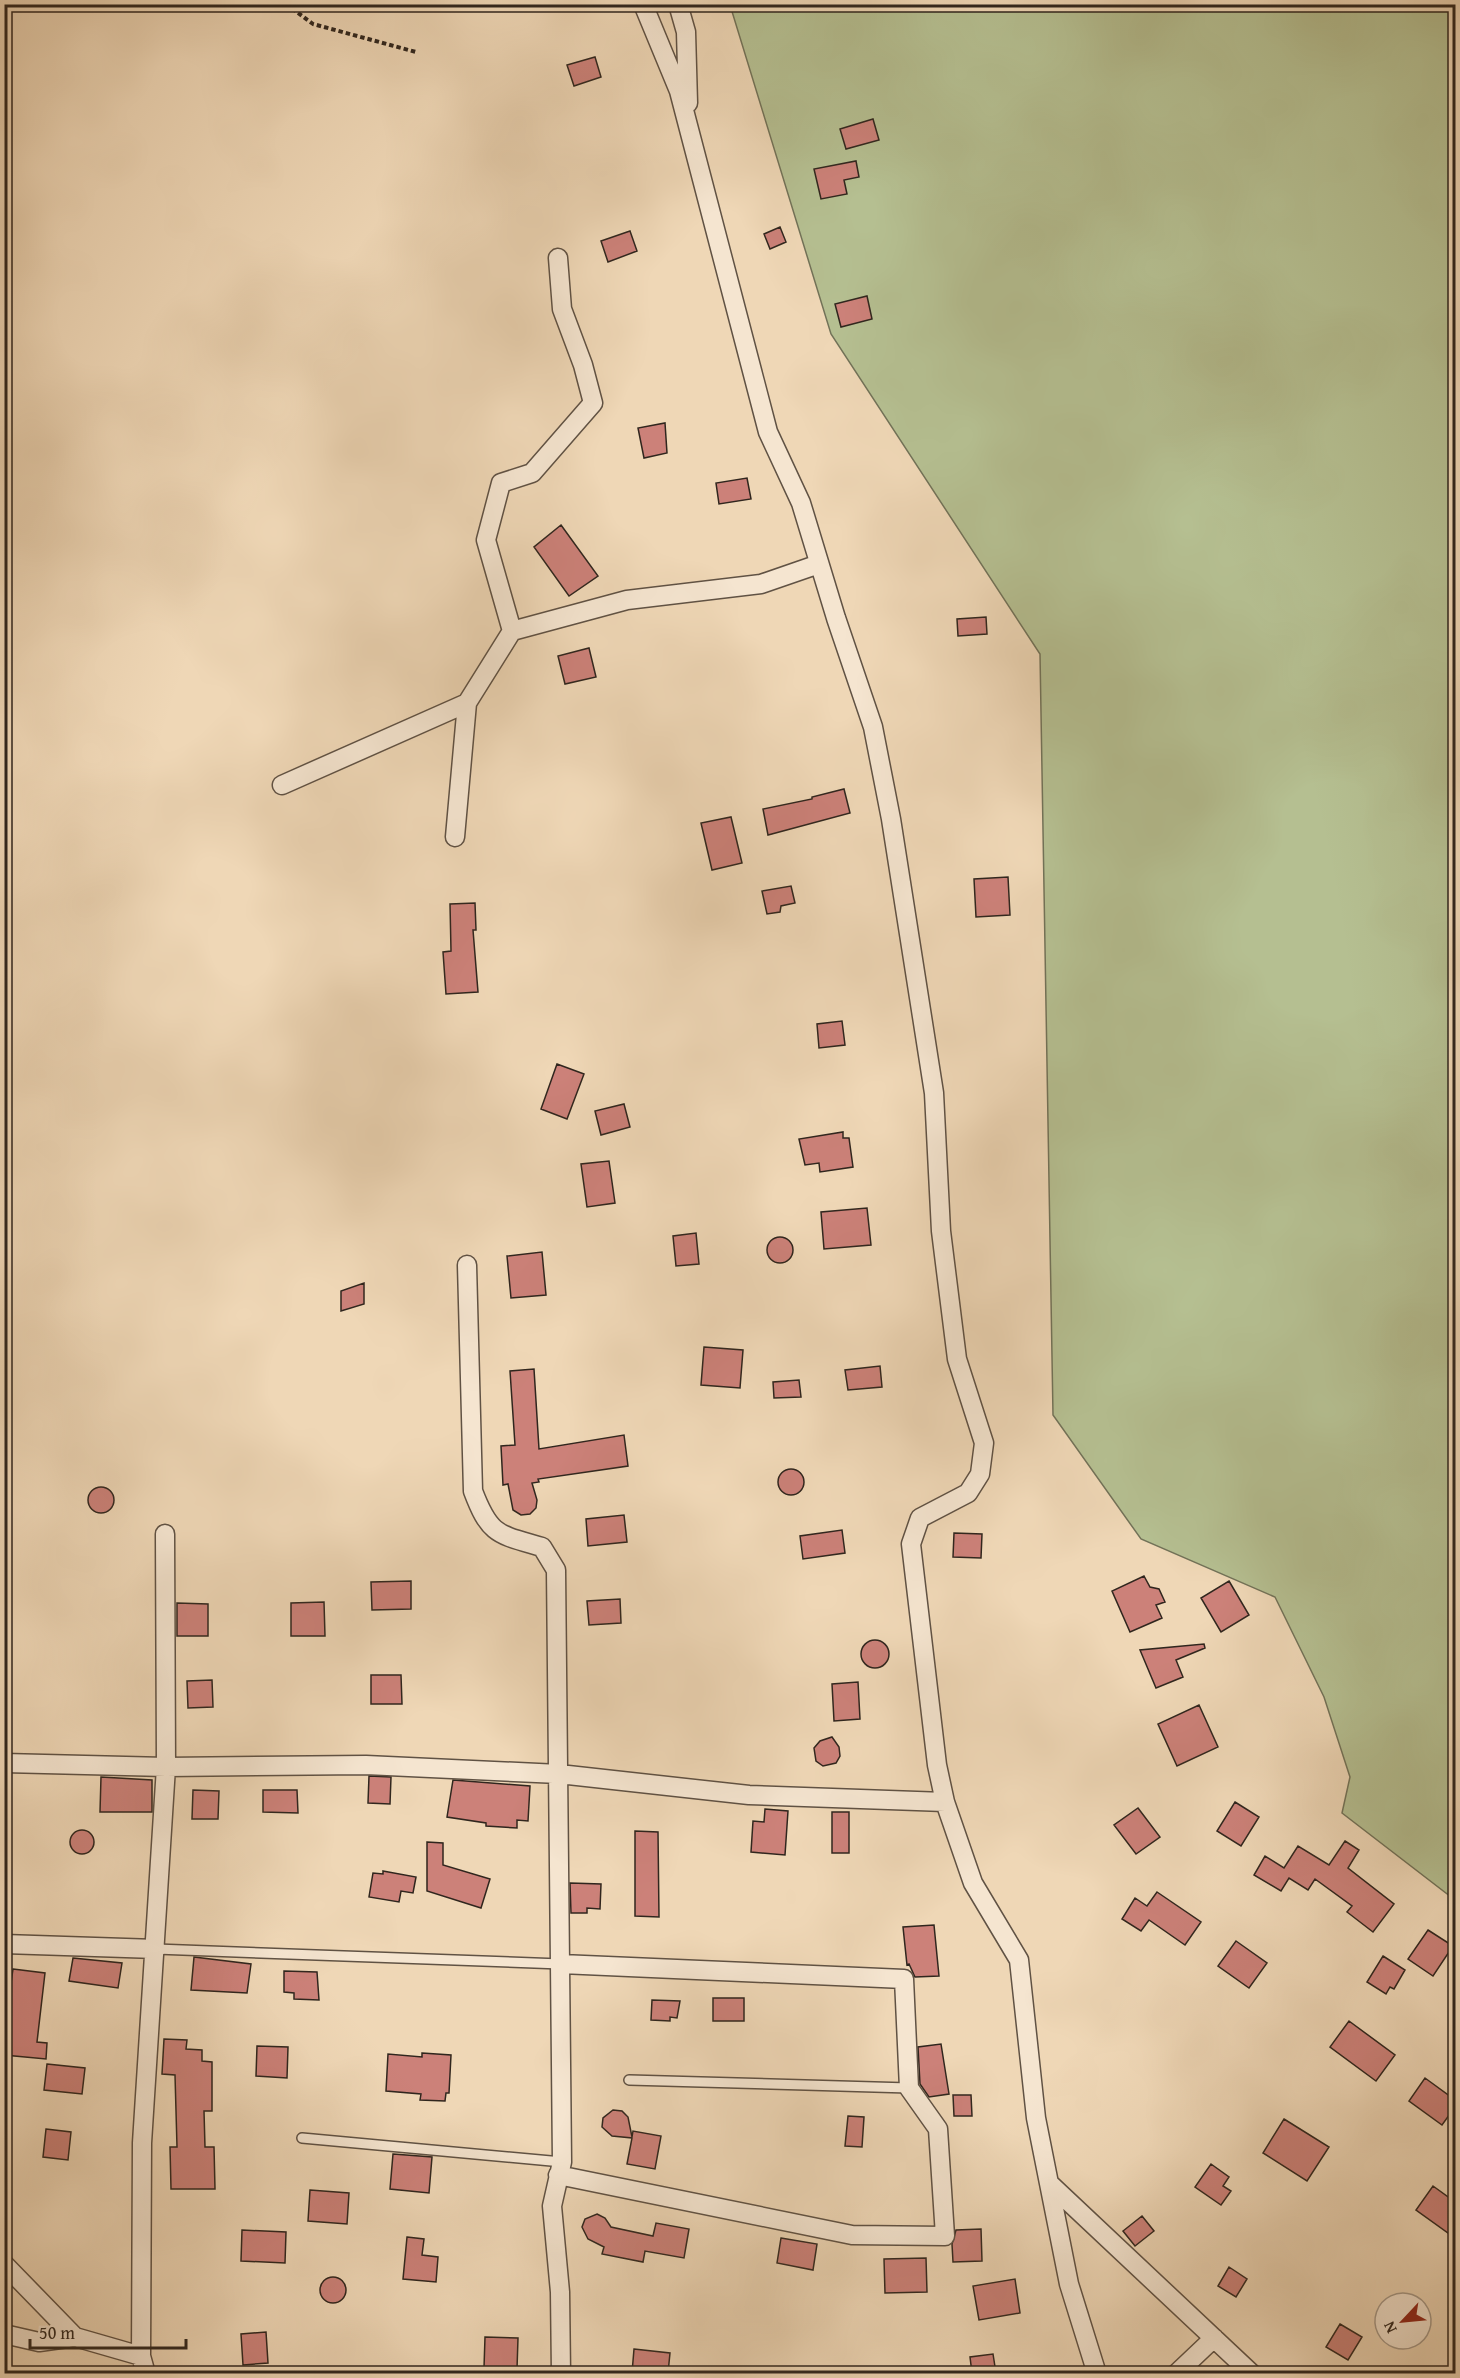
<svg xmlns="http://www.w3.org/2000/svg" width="1460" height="2378" font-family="'Gentium Book Plus',serif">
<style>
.green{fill:#b5bf91;stroke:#727258;stroke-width:1.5}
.building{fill:#cc8179;stroke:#30261e;stroke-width:1.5}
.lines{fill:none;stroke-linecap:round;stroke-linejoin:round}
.lane-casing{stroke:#605244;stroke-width:12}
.street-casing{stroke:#605244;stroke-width:21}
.path{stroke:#30261e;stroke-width:4;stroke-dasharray:4.5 3;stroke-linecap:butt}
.lane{stroke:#f5e5d0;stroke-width:9}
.street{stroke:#f5e5d0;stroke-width:18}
</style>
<rect width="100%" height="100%" fill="#efd7b6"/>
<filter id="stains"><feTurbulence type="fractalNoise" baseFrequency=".00333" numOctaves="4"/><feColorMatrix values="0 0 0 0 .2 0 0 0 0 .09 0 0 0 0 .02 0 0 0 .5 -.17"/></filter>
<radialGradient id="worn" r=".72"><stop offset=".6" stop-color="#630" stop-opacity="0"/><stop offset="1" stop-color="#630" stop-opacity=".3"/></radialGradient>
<!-- green -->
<path class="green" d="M730,5h725v1895l-113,-87 8,-36 -26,-80 -49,-100 -134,-58 -88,-124 -13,-761 -209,-320z"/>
<!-- building -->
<path class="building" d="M595,57l6,20 -27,9 -7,-21z
M873,119l6,21 -33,9 -6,-20z
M856,161l3,16 -15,3 3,14 -26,5 -7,-30z
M780,227l6,15 -16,7 -6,-15z
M630,231l7,20 -29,11 -7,-21z
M867,296l5,23 -31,8 -6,-23z
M665,423l2,30 -23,5 -6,-30z
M747,478l4,21 -32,5 -3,-21z
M561,525l37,51 -29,20 -35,-49z
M986,617l1,17 -29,2 -1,-17z
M589,648l7,29 -31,7 -7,-28z
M844,789l6,24 -82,22 -5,-26 49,-10v-2z
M731,817l11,46 -30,7 -11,-47z
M1008,877l2,38 -34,2 -2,-38z
M791,886l4,17 -14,3 -1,6 -13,2 -5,-23z
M475,903l1,27h-3l5,62 -32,2 -3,-42 8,-1 -1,-47z
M842,1021l3,24 -26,3 -2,-24z
M557,1064l27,10 -17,45 -26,-10z
M624,1104l6,23 -29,8 -6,-24z
M843,1132v6h6l4,29 -33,5 -1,-9 -14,2 -6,-26z
M609,1161l6,42 -28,4 -6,-43z
M867,1208l4,37 -47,4 -3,-37z
M696,1233l3,31 -23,2 -3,-30z
M767 1250a13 13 0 1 1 26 0a13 13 0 1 1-26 0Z
M542,1252l4,43 -35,3 -4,-42z
M364,1283v21l-23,7v-20z
M704,1347l39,3 -3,38 -39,-3z
M880,1366l2,21 -34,3 -3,-20z
M534,1369l5,80 85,-14 4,31 -90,13 1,3 -7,1 5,17 -1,8 -6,6 -9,1 -8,-5 -5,-26 -5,1 -2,-39 14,-1 -5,-74z
M799,1380l2,17 -27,1 -1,-16z
M778 1482a13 13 0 1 1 26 0a13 13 0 1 1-26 0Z
M88 1500a13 13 0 1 1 26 0a13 13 0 1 1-26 0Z
M624,1515l3,27 -39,4 -2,-27z
M842,1530l3,23 -42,6 -3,-23z
M954,1533l28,1 -1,24 -28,-1z
M1144,1576l6,11 9,2 6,13 -9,3 6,13 -32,14 -18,-41z
M411,1581v28l-39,1 -1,-28z
M1229,1581l20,34 -28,17 -20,-34z
M620,1599l1,24 -32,2 -2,-24z
M324,1602l1,34h-34v-33z
M177,1603l31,1v32h-31z
M861 1654a14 14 0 1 1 28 0a14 14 0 1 1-28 0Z
M1204,1644l1,4 -29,12 7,17 -27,11 -16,-38z
M371,1675h30l1,29h-31z
M212,1680l1,27 -25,1 -1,-27z
M858,1682l2,37 -26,2 -2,-37z
M1199,1705l19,42 -41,19 -19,-42z
M832,1737l7,10 1,9 -4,7 -13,3 -7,-5 -2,-13 6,-7z
M369,1776l22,1 -1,27 -22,-1z
M101,1777l51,3v32h-52z
M453,1780l77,6 -2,35 -11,-1v8l-31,-2v-3l-39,-6z
M193,1790l26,1 -1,28h-26z
M263,1790h34l1,23 -35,-1z
M1235,1802l24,15 -18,29 -24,-15z
M1138,1808l22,29 -24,17 -22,-29z
M765,1809l23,2 -3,44 -34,-3 2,-31 11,1z
M832,1812h17v41h-17z
M70 1842a12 12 0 1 1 24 0a12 12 0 1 1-24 0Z
M635,1831l23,1 1,85 -24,-1z
M1345,1841l14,9 -11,18 46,36 -21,28 -26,-20 5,-6 -37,-27 -7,11 -19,-12 -8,13 -27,-16 11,-19 19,12 14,-22 31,19z
M427,1842l16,1v22l47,14 -9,29 -54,-17z
M383,1871l33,6 -3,16 -12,-2 -2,11 -30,-5 4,-24 10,1z
M570,1883l31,1 -1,25 -13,-1v5h-16z
M1157,1892l44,30 -16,23 -36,-25 -8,11 -19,-12 13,-21 12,8z
M934,1925l5,51 -24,1 -6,-13 -2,1 -4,-38z
M1428,1930l25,16 -20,30 -25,-17z
M1236,1941l31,22 -18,25 -31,-22z
M1383,1956l22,14 -11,19 -4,-2 -4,7 -19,-12z
M194,1957l57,7 -4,29 -56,-3z
M73,1958l49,5 -4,25 -49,-7z
M13,1969l32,4 -8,69 10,1 -1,16 -42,-4v-23z
M284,1971l33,1 2,28 -25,-1v-6l-10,-1z
M713,1998h31v23h-31z
M652,2000l28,1 -3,17 -7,-1v4l-19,-1z
M1349,2021l46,34 -19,26 -46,-34z
M164,2039l23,1 -1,9 16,1v11l10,1v49h-8l1,36h9l1,42h-44l-1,-42h7l-2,-72 -13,-1z
M941,2044l8,50 -20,3 -9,-13 -2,-37z
M257,2046l31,1 -1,31 -31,-2z
M422,2053l29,2 -2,38h-3l-1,8 -25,-1 1,-6 -35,-3 2,-37 34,3z
M47,2064l38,4 -3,26 -38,-4z
M1425,2078l30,22v7l-13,18 -33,-24z
M953,2095h18l1,21h-18z
M613,2110l9,1 6,6 4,20 1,-6 28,5 -6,33 -28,-5 5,-26 -20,-2 -10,-9 1,-9z
M848,2116l16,1 -2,30 -17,-1z
M1284,2119l45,28 -22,34 -44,-28z
M46,2129l25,3 -3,28 -25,-3z
M393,2154l39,3 -3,36 -39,-4z
M1211,2164l18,13 -6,9 8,5 -10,14 -26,-18z
M1433,2186l22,16v36l-39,-28z
M310,2190l39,3 -2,31 -39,-3z
M597,2214l8,4 6,9 42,9 3,-13 33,6 -5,29 -39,-7 -2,11 -41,-8 2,-7 -16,-8 -6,-12 3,-8z
M1142,2216l12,15 -19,15 -12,-15z
M981,2229l1,32 -29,1 -1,-18 4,-14z
M242,2230l44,2 -1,31 -44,-2z
M407,2237l17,2 -2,16 16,2 -2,25 -33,-3z
M781,2238l36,6 -4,26 -36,-7z
M926,2258l1,34 -42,1 -1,-34z
M1229,2267l18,12 -11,18 -18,-11z
M320 2290a13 13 0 1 1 26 0a13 13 0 1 1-26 0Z
M1015,2279l5,34 -41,7 -6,-34z
M1340,2324l22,13 -14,23 -22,-13z
M266,2332l2,31 -25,2 -2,-31z
M485,2337l33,1 -1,31 -33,-1z
M634,2349l36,4 -2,20h-36z
M993,2354l3,19h-24l-2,-16z"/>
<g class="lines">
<!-- lane casing -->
<g class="lane-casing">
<path id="lane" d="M156,1949l405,15
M629,2080l280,8
M302,2138l260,24"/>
</g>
<!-- street casing -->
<g class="street-casing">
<path id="street" d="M643,4l36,87 89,341 33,71 35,115 37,109 18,92 43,274 7,138 16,128 27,84 -4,31 -12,19 -48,25 -9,26 26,221 8,37 28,81 46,77 17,158 33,166 28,90
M678,4l8,28 2,71
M558,258l4,51 21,56 10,38 -61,70 -31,10 -15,57 26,91 115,-31 134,-16 58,-20
M282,785l185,-82 45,-72
M455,837l12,-134
M467,1265l6,226c17,45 25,43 69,56l14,23 6,592 -10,44 8,86 1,82
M4,1763l162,4 200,-2 193,9 190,21 196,7
M4,1944l152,5
M558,2175l294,60 93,1 -7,-107 -29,-41 -5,-109 -343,-15
M1051,2185l201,189
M4,2264l71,73 66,19 5,18
M4,2334l35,8 36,-5
M141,2356l1,-213 24,-376 -1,-233
M1176,2374l38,-36"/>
</g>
<!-- path -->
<path class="path" d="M286,4l27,20 103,28"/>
<!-- lane -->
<use href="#lane" class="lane"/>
<!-- street -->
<use href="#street" class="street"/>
</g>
<!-- margin -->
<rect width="1460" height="2378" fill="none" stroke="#efd7b6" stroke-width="24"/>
<rect x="6" y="6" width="1448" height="2366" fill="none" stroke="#30261e" stroke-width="3"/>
<rect x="12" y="12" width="1436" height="2354" fill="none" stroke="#30261e" stroke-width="1.5"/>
<!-- north arrow -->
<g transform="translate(1403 2321) rotate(244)"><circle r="28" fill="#f5e5d0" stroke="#a69989" stroke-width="1.5"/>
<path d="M0-4.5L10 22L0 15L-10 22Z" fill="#8f2418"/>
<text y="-9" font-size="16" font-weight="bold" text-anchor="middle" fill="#30261e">N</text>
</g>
<!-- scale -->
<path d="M30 2339v9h156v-9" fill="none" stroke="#30261e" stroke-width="3"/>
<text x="39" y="2339" font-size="18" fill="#30261e" stroke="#f5e5d0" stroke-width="4.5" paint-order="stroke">50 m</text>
<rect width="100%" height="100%" filter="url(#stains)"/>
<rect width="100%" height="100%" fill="url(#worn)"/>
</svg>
